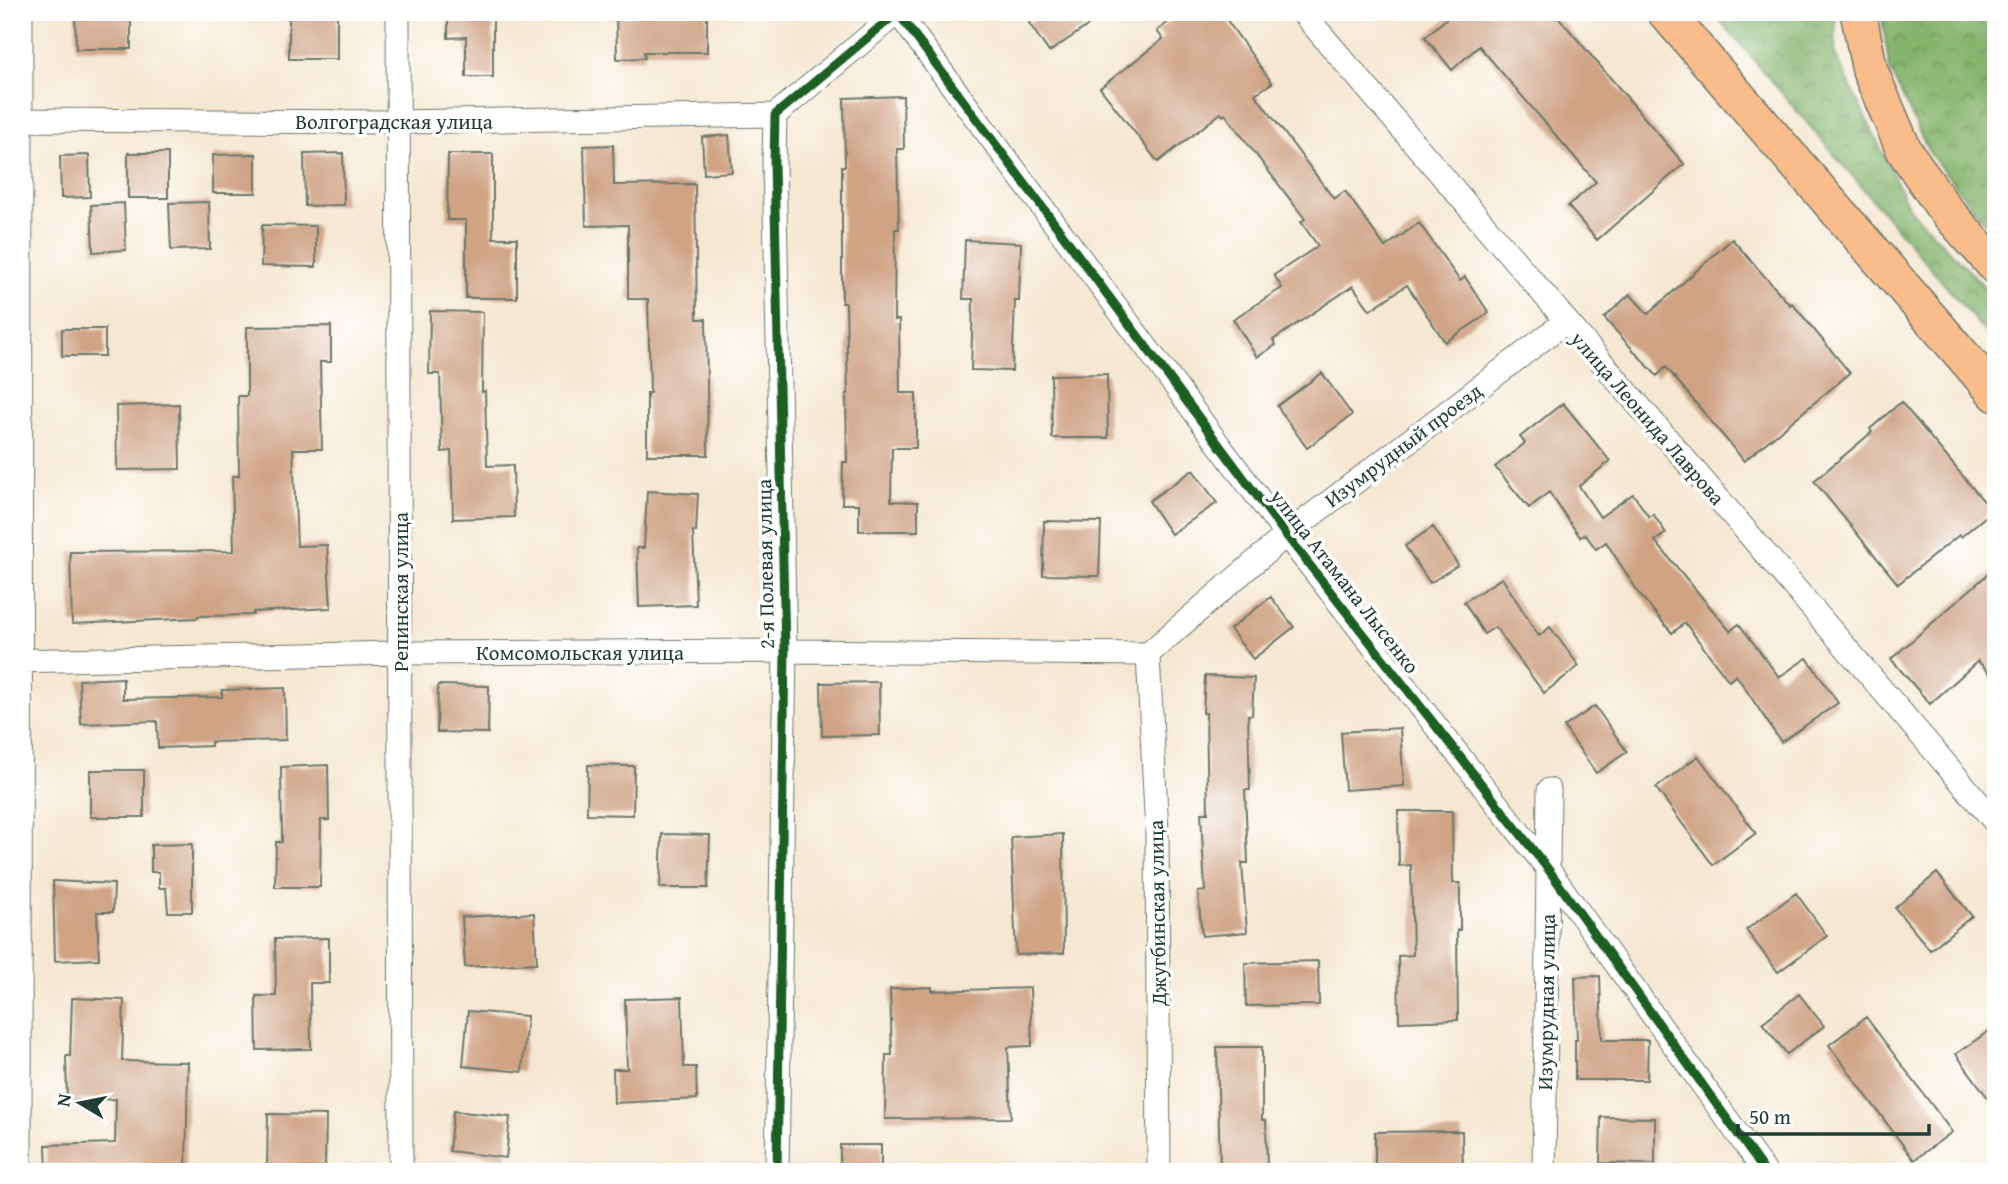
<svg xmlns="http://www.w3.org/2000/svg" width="2008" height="1184" font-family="'Gentium Book Plus',serif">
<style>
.forest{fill:url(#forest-crowns);stroke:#527951;stroke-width:2}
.building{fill:#cfa384}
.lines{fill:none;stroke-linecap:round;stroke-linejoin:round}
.minor-casing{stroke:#6a786b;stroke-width:25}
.primary-casing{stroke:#6a786b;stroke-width:38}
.minor{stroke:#fff;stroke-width:23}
.primary{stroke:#f9bc8a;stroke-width:35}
.cycleway-casing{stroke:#fff;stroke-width:13}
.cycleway{stroke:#1b5e20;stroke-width:9}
.labels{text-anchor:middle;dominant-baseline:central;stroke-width:7;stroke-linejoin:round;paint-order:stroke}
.street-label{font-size:21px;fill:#1f3d34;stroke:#fff}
</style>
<defs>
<pattern id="forest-crowns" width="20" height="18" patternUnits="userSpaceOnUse" patternTransform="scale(1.75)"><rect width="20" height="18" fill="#86b56e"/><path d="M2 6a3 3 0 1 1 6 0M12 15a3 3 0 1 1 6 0" fill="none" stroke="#6d945b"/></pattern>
</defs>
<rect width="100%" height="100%" fill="#fff"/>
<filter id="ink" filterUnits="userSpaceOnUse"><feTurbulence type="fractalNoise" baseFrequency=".0143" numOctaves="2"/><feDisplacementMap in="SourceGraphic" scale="14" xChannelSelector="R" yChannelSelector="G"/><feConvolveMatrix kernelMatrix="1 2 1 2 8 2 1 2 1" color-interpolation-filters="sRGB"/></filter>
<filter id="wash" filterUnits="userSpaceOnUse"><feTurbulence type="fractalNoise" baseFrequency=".00686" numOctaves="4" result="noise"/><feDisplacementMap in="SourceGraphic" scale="28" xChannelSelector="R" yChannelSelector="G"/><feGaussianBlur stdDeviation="1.57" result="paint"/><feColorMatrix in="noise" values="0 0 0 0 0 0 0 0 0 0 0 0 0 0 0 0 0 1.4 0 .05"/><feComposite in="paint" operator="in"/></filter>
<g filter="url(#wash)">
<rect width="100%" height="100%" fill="#f5e7d1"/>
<!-- forest -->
<path class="forest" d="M1713,12h123l-1,42 75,156 86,89v46z
M1881,12h115v225l-67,-85 -39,-82z"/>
<g id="blocks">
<!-- building -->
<path class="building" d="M75,12h56v37h-55z
M616,12h91v40h-63l1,6 -28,1z
M1045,12h63l-59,40 -20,-29z
M1181,12h40l51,71 -17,11 79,105 11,-8 40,56 34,-24 41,58 5,-4 24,36 -44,29 -38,-57 -37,25 -17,-24 -80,54 3,5 -19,12 -24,-38 49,-31 -8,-13 44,-29 -17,-24 4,-3 -80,-105 -2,2 -2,-3 -63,49 -58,-74 63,-49 -6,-8z
M1454,12h100l130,152 -87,76 -29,-34 28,-24 -117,-136 -27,24 -27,-33z
M289,13h48v46h-48z
M448,16h45v61h-27v-40l-18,1z
M903,96l1,53h-7l2,80h-4l-1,91h5l1,73h16v55h-24l-1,53 27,1v29h-59v-27h-17l1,-42h4l-1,-68h2l-2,-91h-4v-137h3l-1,-68z
M729,135l3,37 -28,2 -2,-37z
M613,145l1,40 81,-1 2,135h9l2,136h-61v-62h3l-2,-94h-20v-74l-42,1 -2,-80z
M128,153h40v45h-40z
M343,153l1,52 -39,1 -1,-52z
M256,154v39h-43v-38z
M448,154h45v84h24v60h-51v-78h-19z
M89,155l1,42 -29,1 -1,-42z
M209,202l1,47 -39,1 -2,-47z
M124,203l2,47 -33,2 -2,-47z
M262,225l54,1v41l-55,-1z
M1732,239l58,66 2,-2 58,70 -106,88 -78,-94 -9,9 -53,-58 26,-24 18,20z
M965,240l56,3 -2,58h-4l-3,70 -41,-1 2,-71h-10z
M430,311l53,1 -1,80 3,-1 2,75 26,-1 1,52 -61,2 -2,-68 -9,1 -2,-78h-11z
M331,326v36h-11l2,87h-29l4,97 30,-1 4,63 -78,4v3l-55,1v2l-126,6 -2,-72 164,-1 -2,-75h7l-1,-80h9v-69z
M62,329h43v27h-43z
M1322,373l30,42 -45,33 -30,-42z
M1107,374l1,64h-56l-1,-63z
M1901,402l91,109 -31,26 -2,-2 -61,49 -84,-103 58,-49 -2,-3z
M1563,403l47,58 -31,25 21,31 33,-23 16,23 4,-3 13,19 -11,8 75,90 9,-7 40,53 28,-19 31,45 -57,39 -45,-67 -7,6 -44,-58 -13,10 -32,-38 -34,-53 -10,7 -11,-15 -5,3 -31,-45 -20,16 -34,-41 30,-24 -5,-6z
M179,404l1,65 -63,1 -1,-64z
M1193,470l24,33 -46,31 -22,-33z
M647,491l51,3 -2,38 -3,-1 3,74 -57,2 -2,-59h7z
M1044,521l57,1 -2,54 -56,-1z
M1433,527l25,38 -28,18 -25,-37z
M1996,567v113l-18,-19 -48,43 -39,-45z
M1502,578l37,58 11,-9 29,39 -35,27 -49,-66 -11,7 -20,-32z
M1271,597l23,30 -41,32 -23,-30z
M1205,676l49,2 -2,37h-4l2,75h-5l3,73h-6l5,69 -45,4 -4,-44 7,-1 -4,-78h7l-2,-100h-3z
M123,678v21l99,-2v-7l63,-2 1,52 -75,2v4l-53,2 -1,-27 -76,3 -2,-44z
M879,682l1,53 -58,1 -1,-53z
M438,685l51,1 -1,47 -51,-1z
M1595,706l32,46 -31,21 -32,-46z
M1400,728l4,58 -59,4 -4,-58z
M1698,756l58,77 -43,32 -57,-77z
M328,765l1,55h-8l-1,67h-45l1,-45h6l-1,-75z
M588,765l46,1 -1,49 -46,-1z
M90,770h54v47h-54z
M1398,811h54l1,72h7v47h-3l1,90 -59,2 -1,-66 15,-1 -2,-90 -12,1z
M662,834l48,1 -2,53h-48z
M1063,834l1,119 -48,2 -5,-118z
M192,844v68h-24l-2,-24h-7v-16h-8v-27z
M1937,873l35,43 -42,34 -35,-42z
M53,881l61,3 -1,28h-16l2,47 -44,2z
M1796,893l31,43 -49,36 -32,-42z
M534,913l3,50 -72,4 -3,-50z
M329,938v45h-19l1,66 -54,1 -1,-54h20l-1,-57z
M1318,961l1,44 -73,1 -1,-43z
M1600,976l2,64h46l-1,40h-72v-40h2l-2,-63z
M932,987v4l98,-3 2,58 -24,1 3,71 -126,1 1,-64h6l-2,-66z
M1799,994l25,32 -37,28 -25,-31z
M682,997l2,70h12l1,32 -83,4 -1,-34h14l-2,-70z
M72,998l52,2 -2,61 66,1 -2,110h-139l-1,-27 69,-2 1,-44 -49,2 -1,-45h4z
M468,1011l59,5 -5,56 -59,-6z
M1866,1017l86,115 -38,28 -85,-115z
M1996,1026v83l-40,-55z
M1217,1047h45v73h4l1,49h-47z
M453,1111l57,6 -4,41 -57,-7z
M268,1114l58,1 -1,53h-58z
M1601,1117l54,1v46l-55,-1z
M1462,1131l1,41h-88v-40z
M840,1145h41v27h-41z"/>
</g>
</g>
<g filter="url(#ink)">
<use href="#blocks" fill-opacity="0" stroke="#6a786b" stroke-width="2"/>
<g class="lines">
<!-- minor casing -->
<g class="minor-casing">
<path id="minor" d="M398,12l3,1160
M1302,12l694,811
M898,13l388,522 262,334 217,303
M12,120l387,2 376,-7
M1148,654l138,-119 279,-213
M1148,654l9,179 2,339
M12,661l387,-8 386,-2 363,3
M20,1172l1,-1160
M777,1172l8,-521 -11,-488 1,-48 123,-103
M1544,1172l5,-382"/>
</g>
<!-- primary casing -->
<g class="primary-casing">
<path id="primary" d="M1665,12l331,382
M1858,12l12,59 34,79 39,57 53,60"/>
</g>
<!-- minor -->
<use href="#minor" class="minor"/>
<!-- primary -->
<use href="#primary" class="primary"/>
<!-- cycleway casing -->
<g class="cycleway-casing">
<path id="cycleway" d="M898,13l388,522 262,334 217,303
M777,1172l8,-521 -11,-488 1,-48 123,-103"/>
</g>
<!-- cycleway -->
<use href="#cycleway" class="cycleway"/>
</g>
</g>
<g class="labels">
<!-- street labels -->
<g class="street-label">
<text x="394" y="121">Волгоградская улица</text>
<text transform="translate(1648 418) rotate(49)">улица Леонида Лаврова</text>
<text transform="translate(1403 445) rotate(-37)">Изумрудный проезд</text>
<text transform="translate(765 564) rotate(-91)">2-я Полевая улица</text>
<text transform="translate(1345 581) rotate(52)">улица Атамана Лысенко</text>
<text transform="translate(400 592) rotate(-90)">Репинская улица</text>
<text x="580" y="652">Комсомольская улица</text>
<text transform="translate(1157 913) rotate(-91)">Джугбинская улица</text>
<text transform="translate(1546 1002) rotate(-89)">Изумрудная улица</text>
</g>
</g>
<!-- margin -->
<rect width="2008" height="1184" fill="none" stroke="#fff" stroke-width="42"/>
<!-- north arrow -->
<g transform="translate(80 1103) rotate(280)" stroke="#ffffff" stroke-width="5" paint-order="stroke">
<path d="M0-5L12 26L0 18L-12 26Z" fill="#1f3d34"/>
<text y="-10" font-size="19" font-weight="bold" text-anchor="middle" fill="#1f3d34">N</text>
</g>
<!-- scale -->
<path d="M1738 1124v10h191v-10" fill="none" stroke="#1f3d34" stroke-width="3.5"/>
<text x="1749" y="1124" font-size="21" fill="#1f3d34" stroke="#ffffff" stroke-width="5" paint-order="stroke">50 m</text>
</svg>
